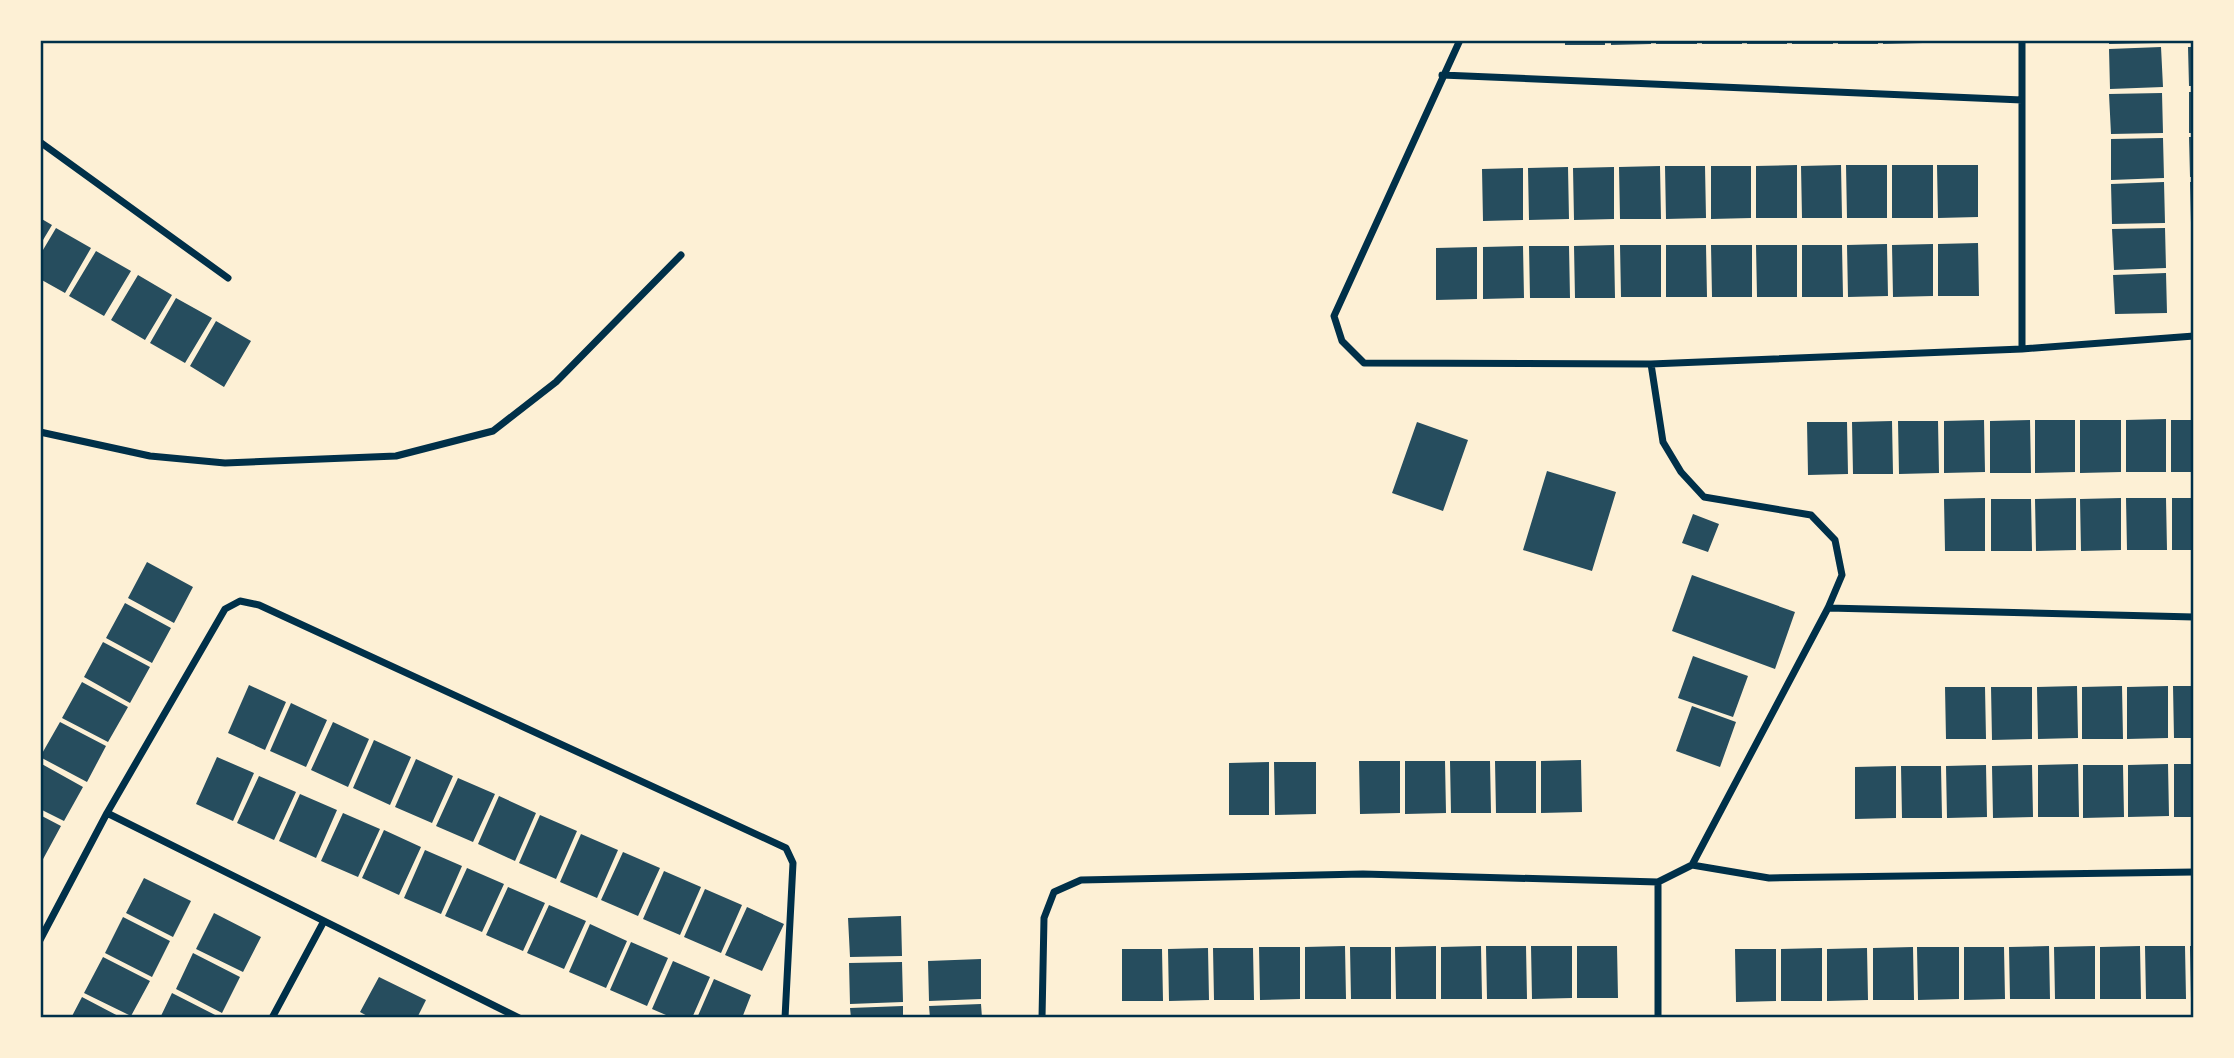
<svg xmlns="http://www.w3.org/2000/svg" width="2234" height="1058" font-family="Lora,serif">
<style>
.building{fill:#264d5e}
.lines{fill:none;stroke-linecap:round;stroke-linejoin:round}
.minor{stroke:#003049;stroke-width:7}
.neatline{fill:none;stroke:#003049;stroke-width:2.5}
</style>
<rect width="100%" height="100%" fill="#fdf0d5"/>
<!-- building -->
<path class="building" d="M1565,40h40v5h-40z
M1611,40h40v4l-40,1z
M1656,40h41v4h-41z
M1702,40h40v4h-40z
M1747,40h40v4h-40z
M1792,40h41v4h-41z
M1838,40h40v4h-40z
M1883,40h40v3l-40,1z
M1928,40h41v3h-41z
M2109,40h52v3l-52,1z
M2161,47l2,40 -53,2 -1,-40z
M2188,47h6v39h-5z
M2189,92h5v41h-5z
M2162,93l1,40 -52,1 -2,-40z
M2189,137h5v40h-4z
M2163,138l1,40 -53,2v-41z
M1797,165v53h-41v-52z
M1841,165l1,53h-40l-1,-52z
M1846,165h41v53h-40z
M1892,165h41v53h-41z
M1937,165h41v52l-40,1z
M1660,166l1,53h-41l-1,-52z
M1665,166h40l1,52 -40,1z
M1711,166h40v52l-40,1z
M1568,167l1,52 -40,1 -1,-52z
M1614,167v52l-40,1 -1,-52z
M1523,168v52l-40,1 -1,-52z
M2164,182l1,41 -53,1 -1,-40z
M2190,182h4v41h-3z
M40,218l12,7 -12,20z
M56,228l35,20 -26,45 -25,-14v-24z
M2165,228l1,40 -52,2 -2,-41z
M1978,243l1,53h-41v-52z
M1887,244l1,52 -40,1 -1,-52z
M1933,244v52l-40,1 -1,-52z
M1614,245l1,53h-40l-1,-52z
M1620,245h41v52h-40z
M1666,245h40l1,52h-41z
M1711,245h41v52h-40z
M1756,245h41v52h-40z
M1802,245h40l1,52h-41z
M1523,246l1,52 -41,1v-52z
M1529,246h40l1,52h-40z
M1477,247v52l-41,1v-52z
M96,251l35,20 -27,45 -35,-20z
M2166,273l1,40 -52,1 -2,-39z
M138,275l34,20 -27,45 -34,-20z
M176,298l36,20 -27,45 -35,-20z
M216,321l35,20 -27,46 -34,-21z
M2166,419v53h-40v-52z
M1984,420l1,52 -41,1v-52z
M2030,420l1,53h-41v-52z
M2035,420h40v52l-40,1z
M2080,420h41v52l-41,1z
M2171,420h23v52h-23z
M1892,421l1,53h-40l-1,-52z
M1898,421h40l1,52 -40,1z
M1417,422l51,18 -25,71 -51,-18z
M1807,422h40l1,52 -40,1z
M1547,471l69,21 -24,79 -69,-21z
M1985,498v53h-40l-1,-52z
M2076,498v52l-40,1 -1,-52z
M2121,498v52l-40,1 -1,-52z
M2126,498h40l1,52h-40z
M2172,498h22v52h-22z
M1991,499h40l1,52h-41z
M1693,514l26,10 -11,28 -26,-9z
M147,562l46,25 -19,36 -46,-25z
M1692,575l103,37 -20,57 -103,-38z
M125,603l46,25 -19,35 -46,-25z
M103,642l47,25 -20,36 -46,-26z
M1693,656l55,20 -15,41 -55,-19z
M82,682l46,25 -20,35 -46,-24z
M249,685l37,17 -21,48 -37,-17z
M2077,686l1,52 -40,1 -1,-52z
M2122,686l1,53h-41v-52z
M2168,686v52l-41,1v-52z
M2173,686h21v52h-20z
M1945,687h40l1,52h-40z
M1991,687h41v52l-40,1z
M291,703l36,17 -21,47 -36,-16z
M1692,706l44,16 -16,45 -44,-16z
M60,722l46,24 -19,36 -47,-25z
M333,722l36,17 -21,48 -37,-17z
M374,740l37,17 -21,48 -37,-17z
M217,757l37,16 -21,48 -37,-17z
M416,759l37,17 -21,47 -37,-16z
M1581,760l1,52 -41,1v-52z
M1359,761h41v52l-40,1z
M1405,761h40l1,52 -41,1z
M1450,761h40l1,52h-40z
M1495,761h41v52h-40z
M1269,762v53h-40v-52z
M1274,762h42v52l-41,1z
M40,763l43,24 -19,34 -24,-12z
M2078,764l1,53h-41v-52z
M2168,764l1,52 -41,1v-52z
M2174,764h20v53h-20z
M1986,765l1,52 -40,1 -1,-52z
M2032,765l1,52 -40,1 -1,-52z
M2083,765h40l1,52 -41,1z
M1896,766v52l-41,1v-52z
M1901,766h40l1,52h-40z
M259,776l37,16 -22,48 -37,-17z
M458,778l37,16 -22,48 -37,-16z
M300,794l37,16 -21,48 -37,-17z
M499,796l37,17 -21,48 -37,-17z
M343,813l37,16 -22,48 -37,-16z
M40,815l21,11 -19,35 -2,-1z
M540,815l37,16 -21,48 -37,-16z
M384,830l37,17 -22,48 -37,-17z
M581,834l37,16 -21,48 -37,-16z
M425,850l37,16 -21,48 -37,-16z
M623,852l37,16 -22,48 -37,-16z
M467,868l37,16 -22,48 -37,-16z
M664,871l37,16 -21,48 -37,-16z
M144,878l47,23 -18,36 -47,-24z
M508,887l37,16 -22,48 -37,-16z
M705,889l37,16 -21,48 -37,-16z
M549,905l37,16 -22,48 -37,-16z
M747,907l37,17 -22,47 -37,-16z
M214,913l47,24 -18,35 -47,-23z
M901,916l1,40 -52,1 -2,-39z
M123,917l47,24 -18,36 -47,-24z
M590,924l37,17 -21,47 -37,-16z
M631,942l37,16 -21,48 -37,-16z
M1345,946l1,53h-41v-52z
M1436,946v53h-40l-1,-52z
M1481,946l1,53h-41v-52z
M1486,946h40l1,53h-40z
M1531,946h41v52l-40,1z
M1577,946h40l1,52h-41z
M2049,946l1,53h-40l-1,-52z
M2095,946v53h-40l-1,-52z
M2140,946l1,53h-41v-52z
M2145,946h40l1,53h-40z
M2190,946h4v53h-3z
M1259,947h41v52l-40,1z
M1350,947h41v52h-40z
M1913,947l1,53h-41v-52z
M1917,947h42v52l-41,1z
M1964,947h40l1,52 -41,1z
M1208,948l1,52 -40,1 -1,-52z
M1213,948h40l1,52h-40z
M1822,948v53h-41v-52z
M1867,948l1,52 -41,1v-52z
M1122,949h40l1,52h-41z
M1735,949h41v52l-40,1z
M193,953l47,24 -18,36 -46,-24z
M103,957l47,24 -19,35 -47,-23z
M981,959v40l-52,2 -1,-40z
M673,961l37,16 -18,41h-19l-21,-9z
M902,962l1,40 -53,2 -1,-41z
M379,977l47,23 -9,18h-46l-11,-6z
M714,979l37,16 -9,23h-45z
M172,993l49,25h-61z
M82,997l40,21h-51z
M981,1004l1,14h-52l-1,-12z
M903,1006v12h-52l-1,-10z"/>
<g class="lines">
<!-- minor -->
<path class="minor" d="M1460,40l-126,276 8,25 22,22 287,1 371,-15 172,-13
M2022,40v309
M1442,75l580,25
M40,142l188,136
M1651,364l12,78 18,30 23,25 107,18 24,25 7,35 -14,33 -136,257 -34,17v136
M40,432l110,24 75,7 171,-7 97,-25 63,-49 125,-127
M1828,608l366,9
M107,813l412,205
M1692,865l77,13 425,-6
M40,940l67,-127 118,-204 15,-8 19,4 527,243 7,15 -8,155
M272,1018l52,-97
M1042,1018l2,-100 10,-26 27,-12 282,-6 295,8"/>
</g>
<!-- border -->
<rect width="2234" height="1058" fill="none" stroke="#fdf0d5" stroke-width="84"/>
<rect x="42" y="42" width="2150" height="974" class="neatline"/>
</svg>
